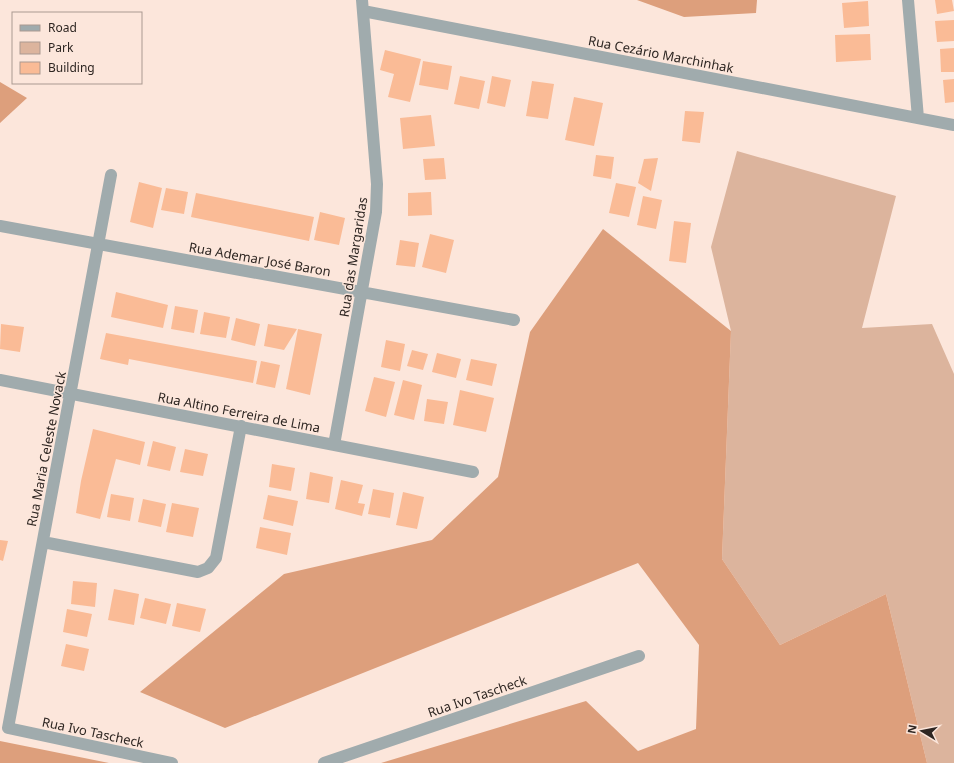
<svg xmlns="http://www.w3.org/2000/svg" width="954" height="763" font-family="'Noto Sans',sans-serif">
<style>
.green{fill:#dcb49d}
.forest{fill:#dd9f7c}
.building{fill:#fabb96}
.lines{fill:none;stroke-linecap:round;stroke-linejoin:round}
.minor{stroke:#a0abad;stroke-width:12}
.labels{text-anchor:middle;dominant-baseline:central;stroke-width:3;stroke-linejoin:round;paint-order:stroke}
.street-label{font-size:13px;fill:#2e2622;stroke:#fce6db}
</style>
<rect width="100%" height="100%" fill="#fce6db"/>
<!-- green -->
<path class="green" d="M737,151l159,45 -34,132 70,-4 22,50v389h-27l-41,-169 -106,51 -58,-86 9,-228 -20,-84z"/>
<!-- forest -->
<path class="forest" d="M637,0h120l-1,13 -72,4z
M0,82l27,16 -27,25z
M603,229l128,102 -9,228 58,86 106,-51 41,169h-546l205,-62 52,50 58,-22 3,-84 -61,-82 -413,165 -85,-36 144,-118 148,-34 66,-63 32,-145z
M0,741l109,22h-109z"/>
<!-- building -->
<path class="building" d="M935,0h17l2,11 -17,3z
M868,1l1,25 -25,2 -2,-25z
M954,20v21l-17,1 -2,-21z
M870,34l1,26 -35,2 -1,-27z
M954,48v24h-13l-1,-23z
M385,50l36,9 -11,43 -22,-5 6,-23 -14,-4z
M423,61l29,5 -4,24 -29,-5z
M460,76l25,5 -6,28 -25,-5z
M492,76l19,4 -6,27 -18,-4z
M954,79v23l-9,1 -2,-23z
M532,81l22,3 -6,35 -22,-3z
M574,97l29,6 -9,43 -29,-6z
M685,111l19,1 -4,31 -18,-2z
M431,115l4,31 -32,3 -3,-31z
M596,155l18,2 -3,22 -18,-3z
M444,158l2,21 -21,1 -2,-21z
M658,158l-7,33 -13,-8 6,-24z
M139,182l23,6 -9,40 -23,-6z
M616,183l20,4 -7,30 -20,-4z
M166,188l22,4 -4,22 -23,-4z
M431,192l1,23 -24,1v-23z
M196,193l118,24 -5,24 -118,-24z
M643,196l19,4 -6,29 -19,-4z
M320,212l25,6 -6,27 -25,-5z
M674,221l17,2 -5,40 -17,-2z
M430,234l24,6 -8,33 -24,-6z
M400,240l19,3 -4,24 -19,-2z
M116,292l52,13 -5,23 -52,-11z
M175,306l23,4 -4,23 -23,-4z
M204,312l26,5 -4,21 -26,-4z
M236,318l24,6 -5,22 -24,-6z
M1,324l23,3 -4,25 -20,-3z
M268,324l29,5 -13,21 -20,-4z
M298,329l24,5 -12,61 -24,-6z
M106,333l151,28 -4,22 -124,-24 -1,6 -28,-6z
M386,340l19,4 -5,27 -19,-4z
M412,350l16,4 -5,16 -16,-4z
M437,353l24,6 -5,19 -24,-6z
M471,359l26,5 -5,22 -26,-6z
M261,361l19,4 -5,23 -19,-4z
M374,377l21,5 -9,35 -21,-6z
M403,380l19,5 -8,35 -20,-5z
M460,390l34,8 -8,34 -33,-7z
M427,399l21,3 -4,22 -20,-3z
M93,429l52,13 -5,23 -24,-6 -16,60 -24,-6 5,-32z
M153,441l23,6 -6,24 -23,-5z
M185,449l23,5 -5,22 -23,-4z
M272,464l23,4 -4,23 -22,-4z
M310,472l23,5 -4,26 -23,-4z
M341,480l22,5 -5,18 7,1 -3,12 -27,-7z
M373,489l21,4 -4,25 -22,-4z
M403,492l21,5 -7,32 -21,-4z
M111,494l23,4 -4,23 -23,-4z
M268,495l30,6 -5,25 -30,-7z
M143,499l23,5 -5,23 -23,-5z
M172,503l27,5 -6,29 -27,-5z
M260,527l31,6 -4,22 -31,-7z
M0,540l8,1 -5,20 -3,-1z
M73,581l24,2 -2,24 -24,-3z
M114,589l25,5 -5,31 -26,-5z
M145,598l26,6 -5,20 -26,-6z
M177,603l29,6 -6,23 -28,-6z
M67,609l25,5 -5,23 -24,-5z
M66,644l23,5 -5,22 -23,-5z"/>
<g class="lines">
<!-- minor -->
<path class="minor" d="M908,0l10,118
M363,11l591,114
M111,175l-103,553 164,35
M0,226l514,94
M0,380l473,92
M334,445l42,-233 1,-28 -15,-184
M43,542l155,30 10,-4 8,-10 25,-132
M324,763l315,-107"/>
</g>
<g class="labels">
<!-- street labels -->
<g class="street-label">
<text transform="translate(661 54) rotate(11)">Rua Cezário Marchinhak</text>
<text transform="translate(353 257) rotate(-81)">Rua das Margaridas</text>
<text transform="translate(260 259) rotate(10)">Rua Ademar José Baron</text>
<text transform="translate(239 412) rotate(11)">Rua Altino Ferreira de Lima</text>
<text transform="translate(46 449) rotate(-79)">Rua Maria Celeste Novack</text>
<text transform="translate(477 696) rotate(-19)">Rua Ivo Tascheck</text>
<text transform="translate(93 732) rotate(12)">Rua Ivo Tascheck</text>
</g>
</g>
<!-- legend -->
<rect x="12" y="12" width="130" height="72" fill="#fce6db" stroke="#aa9991"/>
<rect x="20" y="25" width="20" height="6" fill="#a0abad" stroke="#aa9991"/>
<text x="48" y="32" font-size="12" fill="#2e2622">Road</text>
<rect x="20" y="42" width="20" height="12" fill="#dcb49d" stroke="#aa9991"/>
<text x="48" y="52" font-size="12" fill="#2e2622">Park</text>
<rect x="20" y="62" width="20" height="12" fill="#fabb96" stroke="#aa9991"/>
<text x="48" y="72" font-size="12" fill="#2e2622">Building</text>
<!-- north arrow -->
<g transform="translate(922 731) rotate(280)" stroke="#fce6db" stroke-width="3" paint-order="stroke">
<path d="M0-3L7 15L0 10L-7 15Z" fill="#2e2622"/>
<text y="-6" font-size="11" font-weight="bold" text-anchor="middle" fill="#2e2622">N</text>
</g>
</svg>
